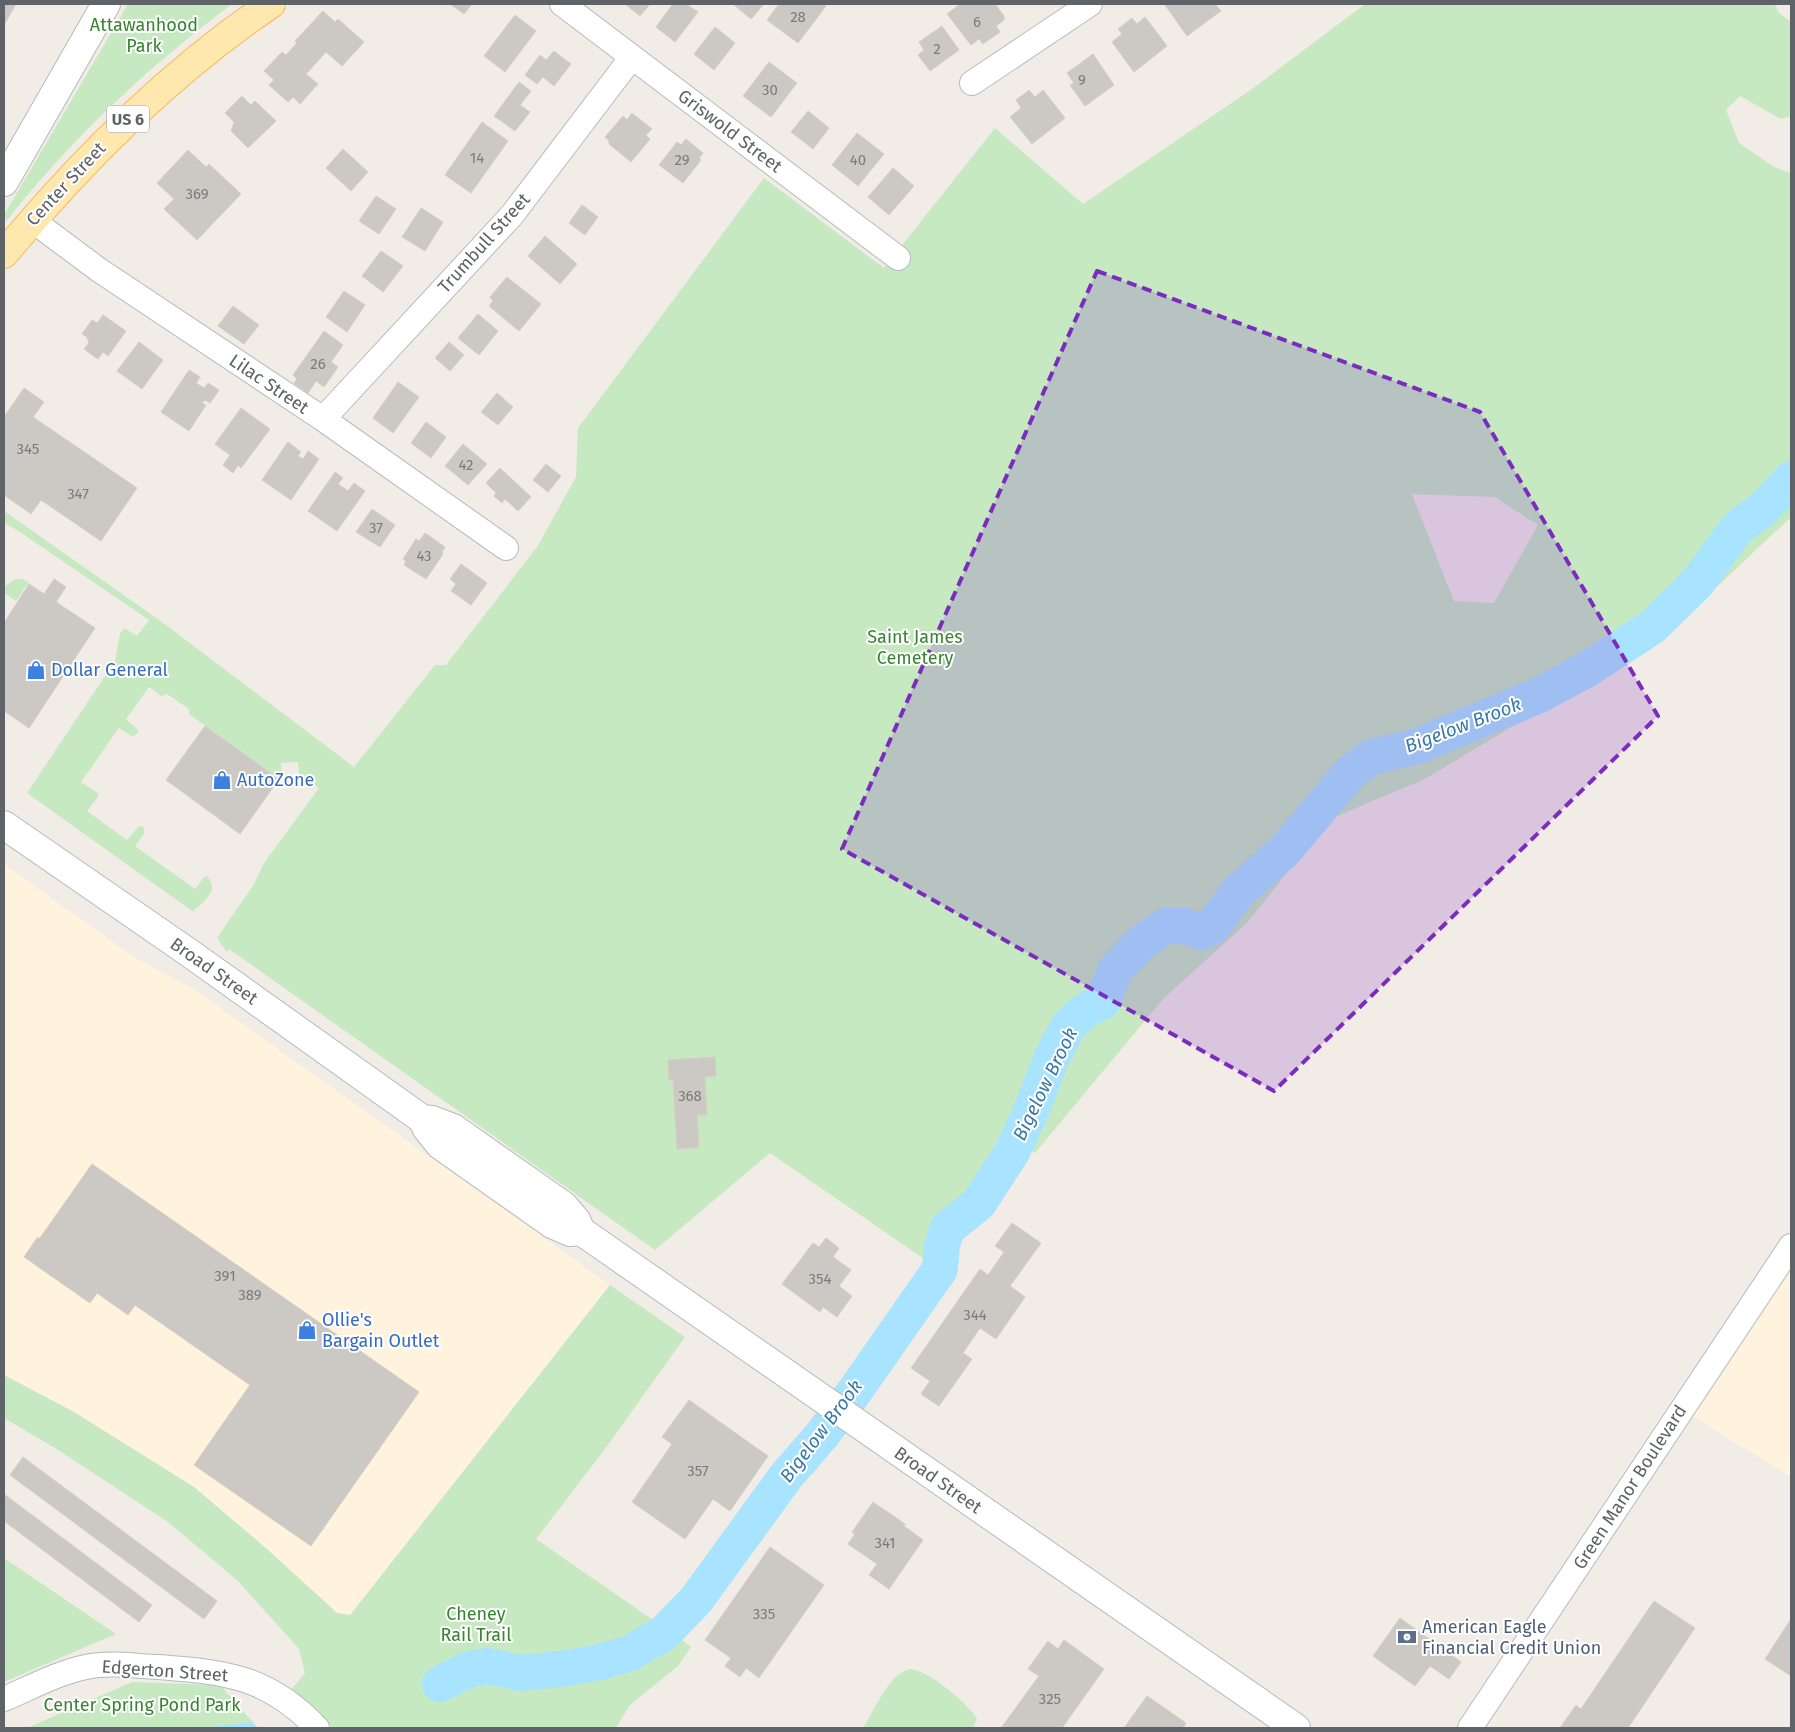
<svg xmlns="http://www.w3.org/2000/svg" width="1795" height="1732" font-family="'Fira Sans',sans-serif">
<style>
.commercial{fill:#fff3dd}
.green{fill:#c6e9c1;fill-rule:evenodd}
.water{fill:#a8e3ff}
.lines{fill:none;stroke-linecap:round;stroke-linejoin:round}
.river{stroke:#a8e3ff;stroke-width:36}
.building{fill:#ccc8c3;stroke:#d6cec4}
.street-casing{stroke:#b6b9bd;stroke-width:26}
.secondary-casing{stroke:#b4babe;stroke-width:30}
.primary-casing{stroke:#fab856;stroke-width:30}
.street{stroke:#fff;stroke-width:24}
.secondary{stroke:#fff;stroke-width:28}
.primary{stroke:#ffe8ad;stroke-width:28}
.marked{fill:#7b2cbf;fill-opacity:0.2;stroke:#7b2cbf;stroke-width:4;stroke-dasharray:10 6;stroke-linejoin:round}
.labels{text-anchor:middle;dominant-baseline:central;stroke-width:4;stroke-linejoin:round;paint-order:stroke}
.number-label{font-size:15px;fill:#797c7e}
.shield{fill:#fff;stroke:#8e9295;stroke-width:1}
.shield-label{font-size:16px;font-weight:bold;fill:#5d6367}
.park-label{font-size:18px;fill:#368430;stroke:#fff}
.street-label{font-size:18px;fill:#5d6367;stroke:#fff}
.shop-label{font-size:18px;fill:#366cbe;stroke:#fff;text-anchor:start}
.service-label{font-size:18px;fill:#4e5e75;stroke:#fff;text-anchor:start}
.water-label{font-size:19px;font-style:italic;fill:#387ba6;stroke:#fff}
</style>
<rect width="100%" height="100%" fill="#f1ede6"/>
<!-- commercial -->
<path class="commercial" d="M4,864l130,93 61,33 415,295 -259,330 -14,-2 -70,-64 -73,-62 -120,-75 -70,-37z
M1791,1246v231l-110,-68z"/>
<!-- green -->
<path class="green" d="M128,4h104c-84,63 -159,133 -224,215l-4,2v-6z
M1365,4h410l4,9 12,9v94l-10,3 -41,-23 -14,14 13,33 35,24 17,6v344l-123,116 -243,146 -95,40 -83,104 -83,75 -129,155 -18,-6 -84,118 -163,-112 -115,97 -426,-301 -2,3 -10,-14 37,-54 10,-21 55,-75 -20,-14 -1,-12 -17,1 1,13 -3,3 -90,-65v-5l-22,-15 -6,2 -12,-9 -23,32 12,11v2l-5,5 -14,-9 -38,54 17,11v4l-11,14 40,29 12,-14 5,1v7l-9,12 60,43 9,-12 3,-1c2,3 5,7 5,11 1,7 -14,22 -20,24l-165,-118 88,-132 5,-27 4,-6 13,8 12,-16 -132,-90 -13,-7v-12l158,111 192,145 81,-102h11l91,-118 39,-70 2,-49 186,-250 120,90 111,-140 88,76 169,-115zM1412,494l83,3 43,28 -44,78 -40,-2z
M16,579h6l7,3 -13,19 -12,-8 1,-7z
M610,1285l75,52 -80,112 -69,90 117,81 54,-58 49,-69 16,-27 8,-8 11,-10 24,5 5,8 -2,7 -14,13 -44,57 -24,36 -38,50 -16,16 9,7 -13,19 -48,39 -14,23h-283l-25,-26 -17,-12 14,-17 -6,-24 -61,-68 -70,-59 -113,-74 -51,-30v-43l70,37 120,75 73,62 70,64 13,2z
M4,1558l112,76 -112,48z
M910,1669c18,1 58,34 67,50l-4,9h-110c12,-18 25,-54 47,-59z
M132,1682l88,3 38,43h-231z"/>
<!-- water -->
<path class="water" d="M252,1722l5,6h-52z"/>
<g class="lines">
<!-- river -->
<path class="river" d="M440,1684l27,-14 21,-4 32,7 41,-4 39,-7 28,-8 35,-20 33,-34 91,-125 35,-40 35,-47 83,-119 2,-24 5,-16 32,-26 33,-51 19,-41 21,-54 17,-32 17,-15 16,-8 14,-33 24,-25 25,-18h20l17,6 11,-6 25,-34 48,-43 64,-76 21,-16 47,-11 119,-50 49,-26 66,-43 45,-44 41,-56 24,-17 29,-31"/>
</g>
<!-- building -->
<path class="building" d="M4,4h12l-12,21z
M450,4h22l-8,10z
M625,4h25l-10,12z
M673,4h13l12,8 -23,30 -19,-15z
M733,4h31l-13,15z
M779,4h44l3,2 -28,37 -31,-23z
M960,4h35l9,12v4l-8,6 4,6 -17,12 -4,-5 -8,6 -24,-31z
M1166,4h49l6,7 -34,25 -22,-31z
M323,11l12,11 3,-3 26,23 -22,24 -16,-14 -20,22 12,10 -18,20 -7,-7 -5,5 -19,-17 5,-5 -10,-9 18,-19 4,3 11,-12 -2,-2z
M515,15l21,16 -31,41 -21,-16z
M1145,17l22,29 -33,26 -22,-30 10,-8 -4,-5 14,-11 5,6z
M942,26l17,24 -29,21 -12,-16 6,-5 -5,-8z
M715,27l20,16 -21,27 -20,-16z
M554,51l17,13 -17,22 -11,-9 -6,7 -12,-9 15,-20 6,5z
M1093,54l21,31 -29,21 -15,-21 4,-2 -7,-10z
M769,62l28,21 -26,34 -28,-21z
M519,82l12,9 -11,14 10,7 -15,19 -21,-15z
M1029,90l6,7 8,-7 22,28 -33,26 -22,-27 11,-9 -5,-8z
M242,96l9,9 4,-4 21,20 -28,27 -17,-17 3,-9 -9,-9z
M808,111l21,17 -16,21 -22,-17z
M632,113l20,16 -6,6 4,4 -19,23 -22,-18v-3l-4,-4 18,-21 4,4z
M482,122l26,19 -37,52 -26,-18z
M857,133l27,21 -26,32 -26,-21z
M686,139l17,14 -4,5 2,2 -18,23 -24,-18 18,-23 4,3z
M343,149l25,23 -17,19 -25,-23z
M188,150l18,17 3,-3 32,30 -44,46 -33,-31 10,-10 -17,-16z
M893,168l21,18 -25,29 -21,-18z
M376,196l20,13 -17,25 -20,-13z
M582,205l16,12 -13,18 -16,-12z
M421,208l22,14 -18,29 -23,-14z
M545,236l32,28 -17,20 -32,-28z
M381,251l22,15 -20,26 -21,-16z
M507,277l34,27 -22,27 -30,-25 4,-5 -3,-4z
M344,291l21,14 -18,27 -21,-15z
M233,306l26,19 -15,19 -26,-18z
M478,314l20,17 -19,24 -21,-17z
M103,315l23,16 -18,25 -5,-4 -5,7 -14,-10 5,-6 -2,-6 -5,-3 10,-14 5,3z
M324,331l19,14 -12,17 7,5 -14,20 -8,-6 -8,12 -14,-10 3,-4 -4,-4z
M139,342l24,18 -21,29 -25,-18z
M449,342l15,13 -14,16 -15,-13z
M189,370l11,7 -4,6 8,5 4,-5 11,7 -9,13 -5,-3 -3,3 4,2 -17,26 -28,-19z
M398,382l21,15 -26,36 -20,-15z
M24,388l20,14 -11,15 104,71 -36,53 -60,-41 -10,14 -27,-19v-78z
M497,393l16,14 -15,18 -17,-13z
M241,408l29,21 -29,39 -3,-3 -5,8 -10,-8 7,-10 -15,-11z
M426,422l20,15 -15,21 -20,-15z
M288,442l13,10 -3,4 5,3 5,-8 11,8 -28,41 -29,-20z
M463,444l24,20 -19,21 -23,-19z
M546,464l15,12 -13,16 -15,-12z
M500,468l31,29 -13,14 -13,-12 -3,4 -8,-7 2,-3 -10,-10z
M335,472l8,6 -5,6 10,7 6,-8 11,8 -28,40 -29,-20z
M372,509l23,16 -15,22 -24,-15z
M425,533l20,14 -3,5 1,2 -17,25 -22,-14 2,-4 -3,-2 13,-20 3,2z
M461,564l26,19 -16,22 -20,-14 5,-7 -6,-5z
M54,579l12,8 -10,15 39,26 -66,100 -25,-17v-88l25,-39 15,10z
M205,726l74,53 -39,55 -74,-54z
M715,1057l1,19 -11,1 2,38h-10l2,32 -22,2 -4,-69h-4l-1,-20z
M92,1164l327,228 -108,154 -117,-81 56,-80 -115,-80 -7,10 -31,-22 -7,10 -66,-46 13,-19h3z
M1012,1223l29,20 -31,43 15,11 -29,42 -16,-11 -17,25 9,6 -33,47 -18,-12 9,-13 -19,-13 69,-99 8,6 16,-23 -9,-6z
M826,1238l13,10 -6,9 18,13 -12,16 13,10 -15,21 -14,-10 -3,5 -38,-28 31,-41 6,4z
M689,1400l79,56 -38,55 -17,-12 -28,40 -53,-37 40,-58 -10,-7z
M23,1457l194,144 -13,18 -194,-144z
M4,1494l148,111 -13,17 -135,-101z
M873,1502l32,22 -1,2 19,14 -34,49 -20,-14 8,-11 -29,-20 7,-10 -3,-2z
M770,1547l54,38 -65,93 -13,-10 -6,9 -15,-11 6,-8 -26,-18z
M1654,1601l41,27 -67,100h-68l16,-23 5,4z
M1400,1618l61,44 -12,17 -19,-13 -15,20 -42,-30z
M1791,1619v57l-26,-17z
M1064,1640l40,29 -42,59h-61l38,-52 -11,-7 20,-28 10,8z
M1147,1696l39,27 -3,5h-59z"/>
<g class="lines">
<!-- street casing -->
<g class="street-casing">
<path id="street" d="M562,4l336,254
M972,83l118,-79
M32,220l67,50 224,149 183,129
M323,419l189,-204 120,-158
M4,1699c26,-11 53,-26 82,-32 23,-5 48,-1 72,0 67,5 110,9 159,61
M1470,1728l321,-482"/>
</g>
<!-- secondary casing -->
<g class="secondary-casing">
<path id="secondary" d="M4,182l102,-178
M4,825l184,127 234,167 10,1 21,8 111,78 12,14 5,11 715,497
M422,1119l5,10 13,16 112,79 18,8 11,-1"/>
</g>
<!-- primary casing -->
<g class="primary-casing">
<path id="primary" d="M4,254c78,-94 165,-181 267,-250"/>
</g>
<!-- street -->
<use href="#street" class="street"/>
<!-- secondary -->
<use href="#secondary" class="secondary"/>
<!-- primary -->
<use href="#primary" class="primary"/>
</g>
<!-- marked area -->
<path class="marked" d="M1097,271l383,141 178,304 -384,375 -432,-242z"/>
<!-- icons -->
<defs>
<g id="shop-bare" transform="scale(1.5)"><path d="M-5-2.5h2.3a2.7 3.5 0 0 1 5.4 0H5L5.5 6h-11ZM-1.5-2.5h3a1.5 2.3 0 0 0-3 0Z" fill="#3f7fe0" stroke="#fff" stroke-width="2.5" paint-order="stroke"/></g>
<g id="bank-bare" transform="scale(1.5)"><path d="M-6-4H6V4H-6ZM0-2.3a2.3 2.3 0 1 0 0 4.6a2.3 2.3 0 1 0 0-4.6Z" fill="#5c6f8a" stroke="#fff" stroke-width="2.5" paint-order="stroke"/></g>
</defs>
<g fill-rule="evenodd">
<use href="#shop-bare" x="36" y="670"/>
<use href="#shop-bare" x="222" y="780"/>
<use href="#shop-bare" x="307" y="1330"/>
<use href="#bank-bare" x="1407" y="1637"/>
</g>
<g class="labels">
<!-- number labels -->
<g class="number-label">
<text x="798" y="17">28</text>
<text x="977" y="22">6</text>
<text x="937" y="49">2</text>
<text x="1082" y="80">9</text>
<text x="770" y="90">30</text>
<text x="477" y="158">14</text>
<text x="682" y="160">29</text>
<text x="858" y="160">40</text>
<text x="197" y="194">369</text>
<text x="318" y="364">26</text>
<text x="28" y="449">345</text>
<text x="466" y="465">42</text>
<text x="78" y="494">347</text>
<text x="376" y="528">37</text>
<text x="424" y="556">43</text>
<text x="690" y="1096">368</text>
<text x="225" y="1276">391</text>
<text x="820" y="1279">354</text>
<text x="250" y="1295">389</text>
<text x="975" y="1315">344</text>
<text x="698" y="1471">357</text>
<text x="885" y="1543">341</text>
<text x="764" y="1614">335</text>
<text x="1050" y="1699">325</text>
</g>
<!-- shield labels -->
<rect class="shield" x="107" y="105.5" width="42" height="27" rx="4"/>
<g class="shield-label">
<text x="128" y="119">US 6</text>
</g>
<!-- park labels -->
<g class="park-label">
<text x="144" y="25">Attawanhood<tspan x="144" dy="21">Park</tspan></text>
<text x="915" y="637">Saint James<tspan x="915" dy="21">Cemetery</tspan></text>
<text x="476" y="1614">Cheney<tspan x="476" dy="21">Rail Trail</tspan></text>
<text x="142" y="1705">Center Spring Pond Park</text>
</g>
<!-- street labels -->
<g class="street-label">
<text transform="translate(730 131) rotate(37)">Griswold Street</text>
<text transform="translate(66 184) rotate(-47)">Center Street</text>
<text transform="translate(484 243) rotate(-48)">Trumbull Street</text>
<text transform="translate(269 384) rotate(34)">Lilac Street</text>
<text transform="translate(214 971) rotate(35)">Broad Street</text>
<text transform="translate(938 1480) rotate(35)">Broad Street</text>
<text transform="translate(1630 1487) rotate(-57)">Green Manor Boulevard</text>
<text transform="translate(165 1671) rotate(4)">Edgerton Street</text>
</g>
<!-- shop labels -->
<g class="shop-label">
<text x="51" y="670">Dollar General</text>
<text x="237" y="780">AutoZone</text>
<text x="322" y="1320">Ollie's<tspan x="322" dy="21">Bargain Outlet</tspan></text>
</g>
<!-- service labels -->
<g class="service-label">
<text x="1422" y="1627">American Eagle<tspan x="1422" dy="21">Financial Credit Union</tspan></text>
</g>
<!-- water labels -->
<g class="water-label">
<text transform="translate(1463 725) rotate(-21)">Bigelow Brook</text>
<text transform="translate(1045 1084) rotate(-64)">Bigelow Brook</text>
<text transform="translate(821 1431) rotate(-53)">Bigelow Brook</text>
</g>
</g>
<!-- border -->
<rect width="1795" height="1732" fill="none" stroke="#5d6367" stroke-width="10"/>
</svg>
